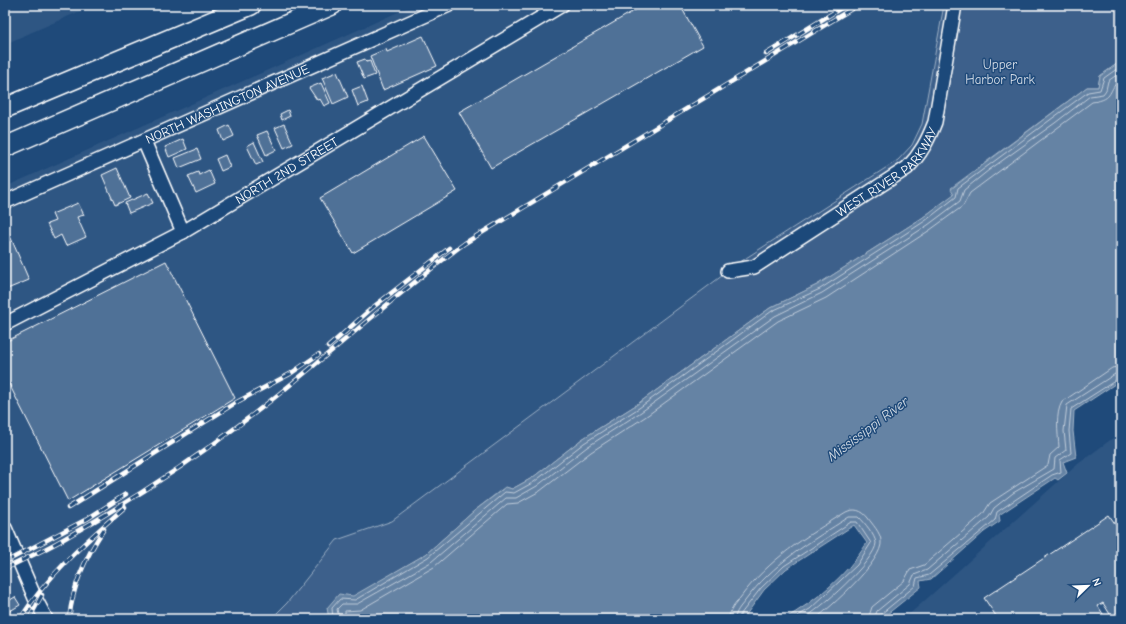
<svg xmlns="http://www.w3.org/2000/svg" width="1126" height="624" font-family="'Comic Neue',sans-serif">
<style>
.built{fill:#2e5683}
.green{fill:#3c618b;stroke:#9eb0c5}
.water{fill:#6583a4;stroke:#a3b5c8}
.lines{fill:none;stroke-linecap:round;stroke-linejoin:round}
.shore{stroke:#c1cddb;stroke-width:1}
.building{fill:#507197;stroke:#fff}
.minor-casing{stroke:#fff;stroke-width:16}
.highway-casing{stroke:#fff;stroke-width:22}
.minor{stroke:#1f4a7a;stroke-width:13}
.highway{stroke:#1f4a7a;stroke-width:19}
.rail-casing{stroke:#fff;stroke-width:4.5}
.rail{stroke:#1f4a7a;stroke-width:3;stroke-dasharray:9;stroke-linecap:butt}
.labels{text-anchor:middle;dominant-baseline:central;stroke-width:3;stroke-linejoin:round;paint-order:stroke}
.park-label{font-size:13px;fill:#d8dfe8;stroke:#1f4a7a}
.street-label{font-size:13px;fill:#fff;stroke:#1f4a7a}
.water-label{font-size:14px;font-style:italic;fill:#d8e0e8;stroke:#1f4a7a}
</style>
<rect width="100%" height="100%" fill="#1f4a7a"/>
<filter id="ink" filterUnits="userSpaceOnUse"><feTurbulence type="fractalNoise" baseFrequency=".025" numOctaves="2"/><feDisplacementMap in="SourceGraphic" scale="8" xChannelSelector="R" yChannelSelector="G"/><feConvolveMatrix kernelMatrix="1 2 1 2 8 2 1 2 1" color-interpolation-filters="sRGB"/></filter>
<g filter="url(#ink)">
<!-- built -->
<path class="built" d="M5,5h89l-89,39z
M414,5h530l-22,119 -10,21 -14,15 -152,98 -354,263 -55,19 -50,63 -16,16h-266v-432z
M1121,432v187h-217l174,-155z"/>
<!-- green -->
<path class="green" d="M944,5h177v56l-21,15 -2,11h-11l-136,101 4,6 -33,24 -105,67 -47,23 -134,97 -54,34 -50,39 -20,11 -7,-2 -31,24 -48,43 -73,43 -24,22h-58l16,-16 50,-63 55,-19 354,-263 152,-98 14,-15 10,-21z"/>
<!-- water -->
<path class="water" d="M1121,61v319l-47,31 -1,20 3,26 -13,5 4,11 -9,7 -3,-2 -56,37 1,6 -16,11 -53,47 -11,2 1,6 -40,32h-97c32,-18 63,-44 83,-76l-13,-18 -68,44 -22,21 -21,29h-414l-2,-11 12,-14 14,2 73,-42 48,-43 32,-24 6,2 20,-11 50,-39 54,-34 134,-97 47,-23 105,-67 32,-24 -3,-5 136,-102h11l2,-11z"/>
<g class="lines">
<!-- shore -->
<path class="shore" d="M333,619l-1,-11 8,-9 15,1 73,-43 77,-65 9,1 20,-11 50,-39 55,-35 133,-97 48,-22 105,-68 31,-24 2,-9 130,-96 12,-2 4,-12 17,-12
M339,619l-2,-10 5,-5h15l74,-42 75,-64h10l21,-12 50,-39 54,-35 134,-96 47,-23 106,-68 32,-24 4,-11 25,-20 66,-47 35,-27 13,-2 3,-4 2,-9 13,-9
M345,619v-8l15,-1 74,-43 73,-63 11,-1 22,-12 51,-39 54,-35 133,-96 48,-23 104,-68 33,-24 7,-13 122,-91c24,-3 14,-12 29,-23
M729,619c0,-9 6,-14 11,-21 29,-39 65,-61 106,-86 8,-4 16,-2 22,6 4,6 13,15 13,23 3,19 -51,67 -66,78
M735,619c0,-7 6,-13 10,-18 28,-38 65,-59 104,-84h10c5,5 16,18 17,26 0,17 -58,68 -73,76
M740,619v-4l21,-27 23,-22 67,-44h6l14,21 -14,22 -47,44 -18,10
M868,619l4,-12 32,-26 6,-11 14,-5 59,-51 7,-11 58,-38 2,-10 9,-8c-1,-14 -4,-33 3,-45l50,-34 9,-2
M874,619l3,-8 33,-27 4,-9 13,-5 62,-53 5,-9 19,-15 41,-24 1,-11 11,-8 -2,-19 3,-26 48,-31 6,-2
M879,619l2,-5 34,-28 2,-8 12,-3 66,-55 2,-8 55,-37 9,-3 -1,-12 11,-7 -2,-22 2,-22 50,-32"/>
</g>
<!-- building -->
<path class="building" d="M644,5h36l23,41 -212,122 -32,-56z
M423,36l14,30 -54,24 -13,-34 16,-7 1,3z
M365,59l1,3 4,-1 5,14 -11,4 -7,-17z
M337,72l11,25 -15,7 -11,-26z
M321,83l9,20 -6,3 -4,-7 -3,1 -8,-12z
M362,86l6,16 -10,4 -6,-16z
M288,110l2,6 -8,4 -2,-6z
M284,124l9,20 -9,4 -9,-20z
M229,125l5,11 -11,5 -4,-11z
M267,131l9,19 -10,5 -9,-20z
M424,136l33,55 -104,62 -33,-55z
M183,139l4,10 -18,8 -4,-10z
M254,142l9,20 -7,3 -9,-19z
M197,149l4,10 -22,9 -4,-10z
M225,155l5,12 -9,4 -5,-12z
M117,168l13,30 -15,7 -13,-30z
M209,170l6,14 -19,9 -8,-17 10,-4 1,3z
M148,193l5,10 -24,10 -4,-10z
M78,203l6,12 -7,2 9,20 -20,9 -5,-11 -7,4 -7,-15 8,-3 -3,-7z
M5,224l24,56 -24,10z
M166,261l69,137 -167,103 -63,-125v-34z
M1109,515l12,17v87h-8l-10,-16 -5,3 8,13h-108l-14,-21z
M15,597l5,8 -15,9v-11z"/>
<g class="lines">
<!-- minor casing -->
<g class="minor-casing">
<g id="minor">
<path d="M144,141l39,91"/>
<path id="s1" d="M5,202l444,-197"/>
<path id="s2" d="M728,271l26,-4 153,-99c14,-14 21,-28 28,-46l20,-117"/>
<path id="s3" d="M5,324l178,-92 379,-227"/>
<path d="M5,528l30,70 11,21"/>
</g>
</g>
<!-- highway casing -->
<g class="highway-casing">
<path id="highway" d="M5,108l246,-103
M5,147l327,-142"/>
</g>
<!-- minor -->
<use href="#minor" class="minor"/>
<!-- highway -->
<use href="#highway" class="highway"/>
<!-- rail casing -->
<g class="rail-casing">
<path id="rail" d="M766,54l80,-49
M328,347l44,-39 77,-60
M68,508l167,-105 55,-29 29,-20
M5,562l82,-43 39,-25
M5,569c21,-11 42,-20 62,-32 62,-35 128,-78 184,-121 73,-56 141,-119 214,-173l393,-238
M20,619c28,-44 66,-78 105,-112
M29,619l13,-24
M69,619c4,-34 16,-61 35,-90"/>
</g>
<!-- rail -->
<use href="#rail" class="rail"/>
</g>
</g>
<g class="labels">
<!-- park labels -->
<g class="park-label">
<text x="1000" y="64">Upper<tspan x="1000" dy="15">Harbor Park</tspan></text>
</g>
<!-- street labels -->
<g class="street-label">
<text stroke="none"><textPath href="#s1" startOffset="243">NORTH WASHINGTON AVENUE</textPath></text>
<text stroke="none"><textPath href="#s2" startOffset="191">WEST RIVER PARKWAY</textPath></text>
<text stroke="none"><textPath href="#s3" startOffset="321">NORTH 2ND STREET</textPath></text>
</g>
<!-- water labels -->
<g class="water-label">
<text transform="translate(868 429) rotate(-37)">Mississippi River</text>
</g>
</g>
<!-- margin -->
<rect width="1126" height="624" fill="none" stroke="#1f4a7a" stroke-width="20"/>
<rect x="10" y="10" width="1106" height="604" fill="none" stroke="#fff" stroke-width="1.5" filter="url(#ink)"/>
<!-- north arrow -->
<g transform="translate(1088 586) rotate(67)" stroke="#1f4a7a" stroke-width="3" paint-order="stroke">
<path d="M0-3L7 15L0 10L-7 15Z" fill="#ffffff"/>
<text y="-6" font-size="11" font-weight="bold" text-anchor="middle" fill="#ffffff">N</text>
</g>
</svg>
